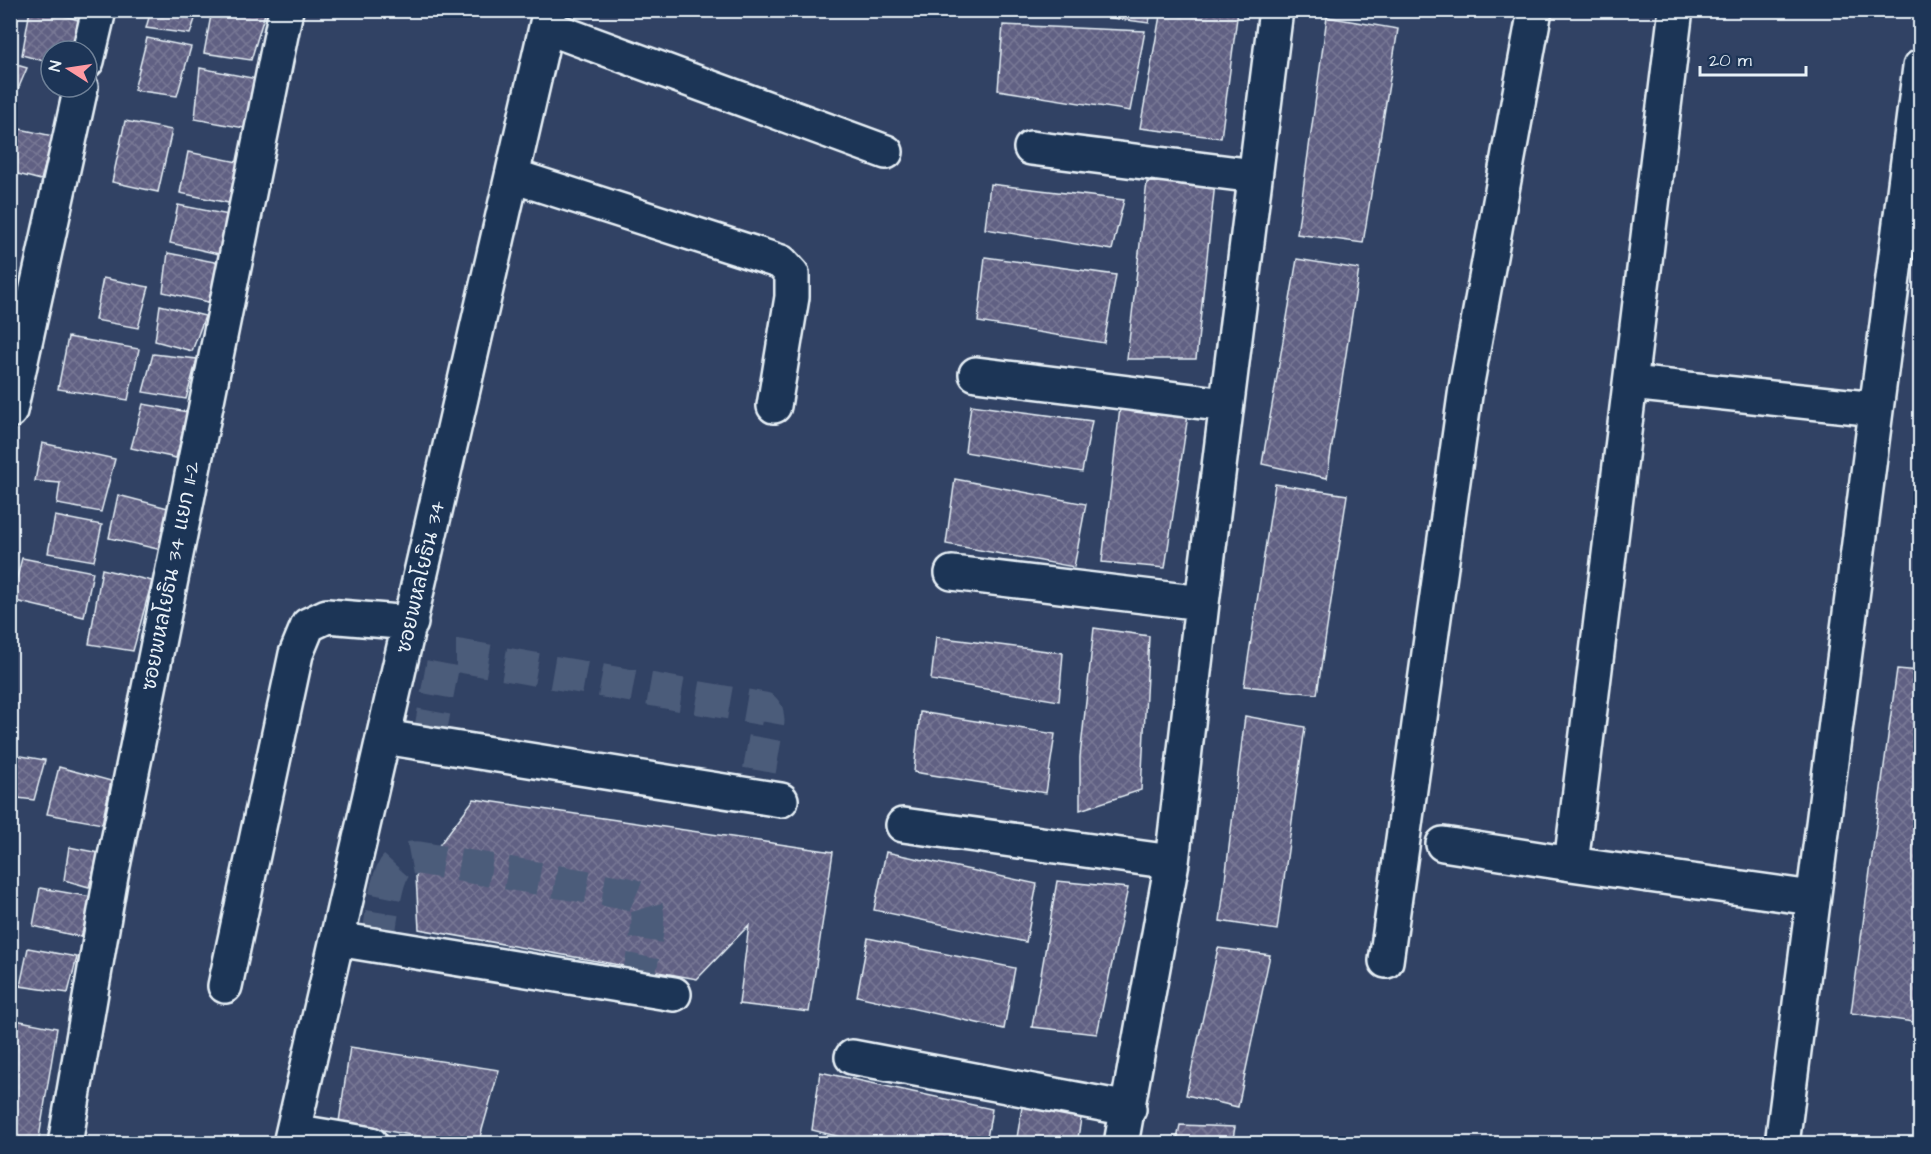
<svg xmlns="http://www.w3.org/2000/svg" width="1931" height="1154" font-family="'Architects Daughter','Playpen Sans Thai',sans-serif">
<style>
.building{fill:url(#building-cross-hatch);stroke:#e8f1f8;stroke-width:1.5}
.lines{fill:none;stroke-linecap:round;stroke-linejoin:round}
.minor-tunnel{stroke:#4c5c7a;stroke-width:33;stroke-dasharray:33 16;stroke-linecap:butt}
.minor-casing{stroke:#e8f1f8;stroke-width:38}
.minor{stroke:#1d3557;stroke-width:33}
.labels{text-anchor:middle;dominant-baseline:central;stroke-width:4.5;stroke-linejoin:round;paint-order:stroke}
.street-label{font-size:20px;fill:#e8f1f8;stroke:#1d3557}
</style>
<defs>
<pattern id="building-cross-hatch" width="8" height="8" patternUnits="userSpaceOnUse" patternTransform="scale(1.5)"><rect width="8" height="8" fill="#616183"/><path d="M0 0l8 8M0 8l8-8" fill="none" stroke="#787895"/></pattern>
</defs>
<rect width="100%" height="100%" fill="#314264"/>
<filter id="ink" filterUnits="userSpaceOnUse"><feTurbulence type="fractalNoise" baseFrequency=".0167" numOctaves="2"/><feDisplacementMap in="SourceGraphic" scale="12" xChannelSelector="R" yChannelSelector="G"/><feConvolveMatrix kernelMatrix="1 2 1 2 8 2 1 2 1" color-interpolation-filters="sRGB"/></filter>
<g filter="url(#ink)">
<!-- building -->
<path class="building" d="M30,10h18l33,11 -9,30h-21v12l-29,-8z
M151,10h47l-8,24 -44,-6z
M212,10h54l-15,50 -47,-7z
M1051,10h100l-2,13z
M1161,10h77l-17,128 -81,-10z
M1327,17l71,12 -35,214 -66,-9z
M1003,25l142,6 -15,80 -132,-21z
M147,38l44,9 -14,49 -43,-6z
M10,63l17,5 -17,40z
M200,68l57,11 -13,49 -49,-9z
M125,121l47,9 -14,62 -46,-10z
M15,128l38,8 -12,44 -31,-8v-26z
M188,152l50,10 -9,41 -49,-10z
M1147,182l68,1 -19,176h-69z
M990,184l134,16 -12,50 -127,-21z
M178,205l51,10 -10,39 -49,-11z
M168,253l57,11 -12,39 -50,-11z
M985,257l131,18 -12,68 -126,-21z
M1297,259l62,10 -32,209 -65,-14z
M103,278l46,9 -11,41 -43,-8z
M160,305l45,11 -13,35 -37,-10z
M68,337l71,12 -11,51 -70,-11z
M153,354l44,5 -11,40 -43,-7z
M143,404l45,8 -12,46 -45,-10z
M971,405l121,16 -10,51 -117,-20z
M1120,408l68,7 -23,153 -63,-6z
M42,443l73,16 -14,53 -44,-8 3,-21 -25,-2z
M955,479l131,25 -12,63 -128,-23z
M1275,484l72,11 -30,199 -73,-8z
M118,495l50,13 -10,41 -49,-11z
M55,516l47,9 -8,36 -46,-8z
M22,558l71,14 -9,45 -73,-17z
M102,569l50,12 -19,70 -44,-7z
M1094,628l55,8 -8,154 -61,20v-53z
M936,637l127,16 -4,48 -128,-21z
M1897,669l23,2v352l-69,-10z
M920,712l135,22 -9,59 -132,-21z
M1245,716l60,11 -28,203 -57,-9z
M10,754l35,6 -11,40 -24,-3z
M59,767l52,14 -9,43 -55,-10z
M474,799l359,53 -24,160 -70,-8 10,-79 -52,54 -278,-50 -3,-53z
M69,847l30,6 -10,34 -25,-7z
M886,852l151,32 -11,58 -152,-32z
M1057,881l71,7 -31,146 -65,-7z
M40,888l52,9 -11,40 -48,-11z
M868,938l147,30 -11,61 -147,-33z
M28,948l49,9 -9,36 -48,-7z
M1218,948l52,7 -32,152 -52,-12z
M10,1019l47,9 -19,116h-28z
M350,1047l149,23 -21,74h-18l-121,-22z
M820,1072l172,37 -6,35h-118l-56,-14z
M1023,1101l59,11 -5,32h-61z
M1180,1125l55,2 -3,17h-56z"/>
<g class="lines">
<!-- minor-tunnel -->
<path class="minor-tunnel" d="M428,744l15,-81 8,-7h9l304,53 3,4 1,8 -13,75
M377,945c4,-19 7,-60 17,-76 6,-9 15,-12 25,-11l205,35c8,2 16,4 21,11 9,14 -6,67 -9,84"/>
<!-- minor casing -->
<g class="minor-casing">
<path id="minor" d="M546,27l340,125
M87,61l12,-51
M1031,148l224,28
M513,176l268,86 11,12v23l-18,109
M976,374l250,31
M1631,383l245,26
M10,411l71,-324
M952,573l250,30
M384,737l397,63
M903,825l269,37
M1443,844l128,20 241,34
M1571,864l104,-847
M337,939l337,55
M1386,961l80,-573 69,-378
M225,986l71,-332 12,-29 19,-9 84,7
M852,1057l277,52
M293,1131l78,13
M65,1144l46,-268 175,-866
M290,1144l260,-1134
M1121,1144l51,-282 30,-259 74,-593
M1782,1144l138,-1077"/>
</g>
<!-- minor -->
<use href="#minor" class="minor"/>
</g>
</g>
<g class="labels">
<!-- street labels -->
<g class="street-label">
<text transform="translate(171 576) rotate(-79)">ซอยพหลโยธิน 34 แยก 11-2</text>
<text transform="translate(421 577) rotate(-77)">ซอยพหลโยธิน 34</text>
</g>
</g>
<!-- margin -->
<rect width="1931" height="1154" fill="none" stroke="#1d3557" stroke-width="36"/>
<rect x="18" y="18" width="1895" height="1118" fill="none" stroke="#e8f1f8" stroke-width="2" filter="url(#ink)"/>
<!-- north arrow -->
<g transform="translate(69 69) rotate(282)"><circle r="28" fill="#1d3557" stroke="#6e8097" stroke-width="1.5"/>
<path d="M0-4.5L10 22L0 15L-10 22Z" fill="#ff9aa2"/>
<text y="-9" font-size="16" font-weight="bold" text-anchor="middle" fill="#e8f1f8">N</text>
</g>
<!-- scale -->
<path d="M1700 66v9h106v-9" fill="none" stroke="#e8f1f8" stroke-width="3"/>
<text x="1709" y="66" font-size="18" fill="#e8f1f8" stroke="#1d3557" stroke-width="4.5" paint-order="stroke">20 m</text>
</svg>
